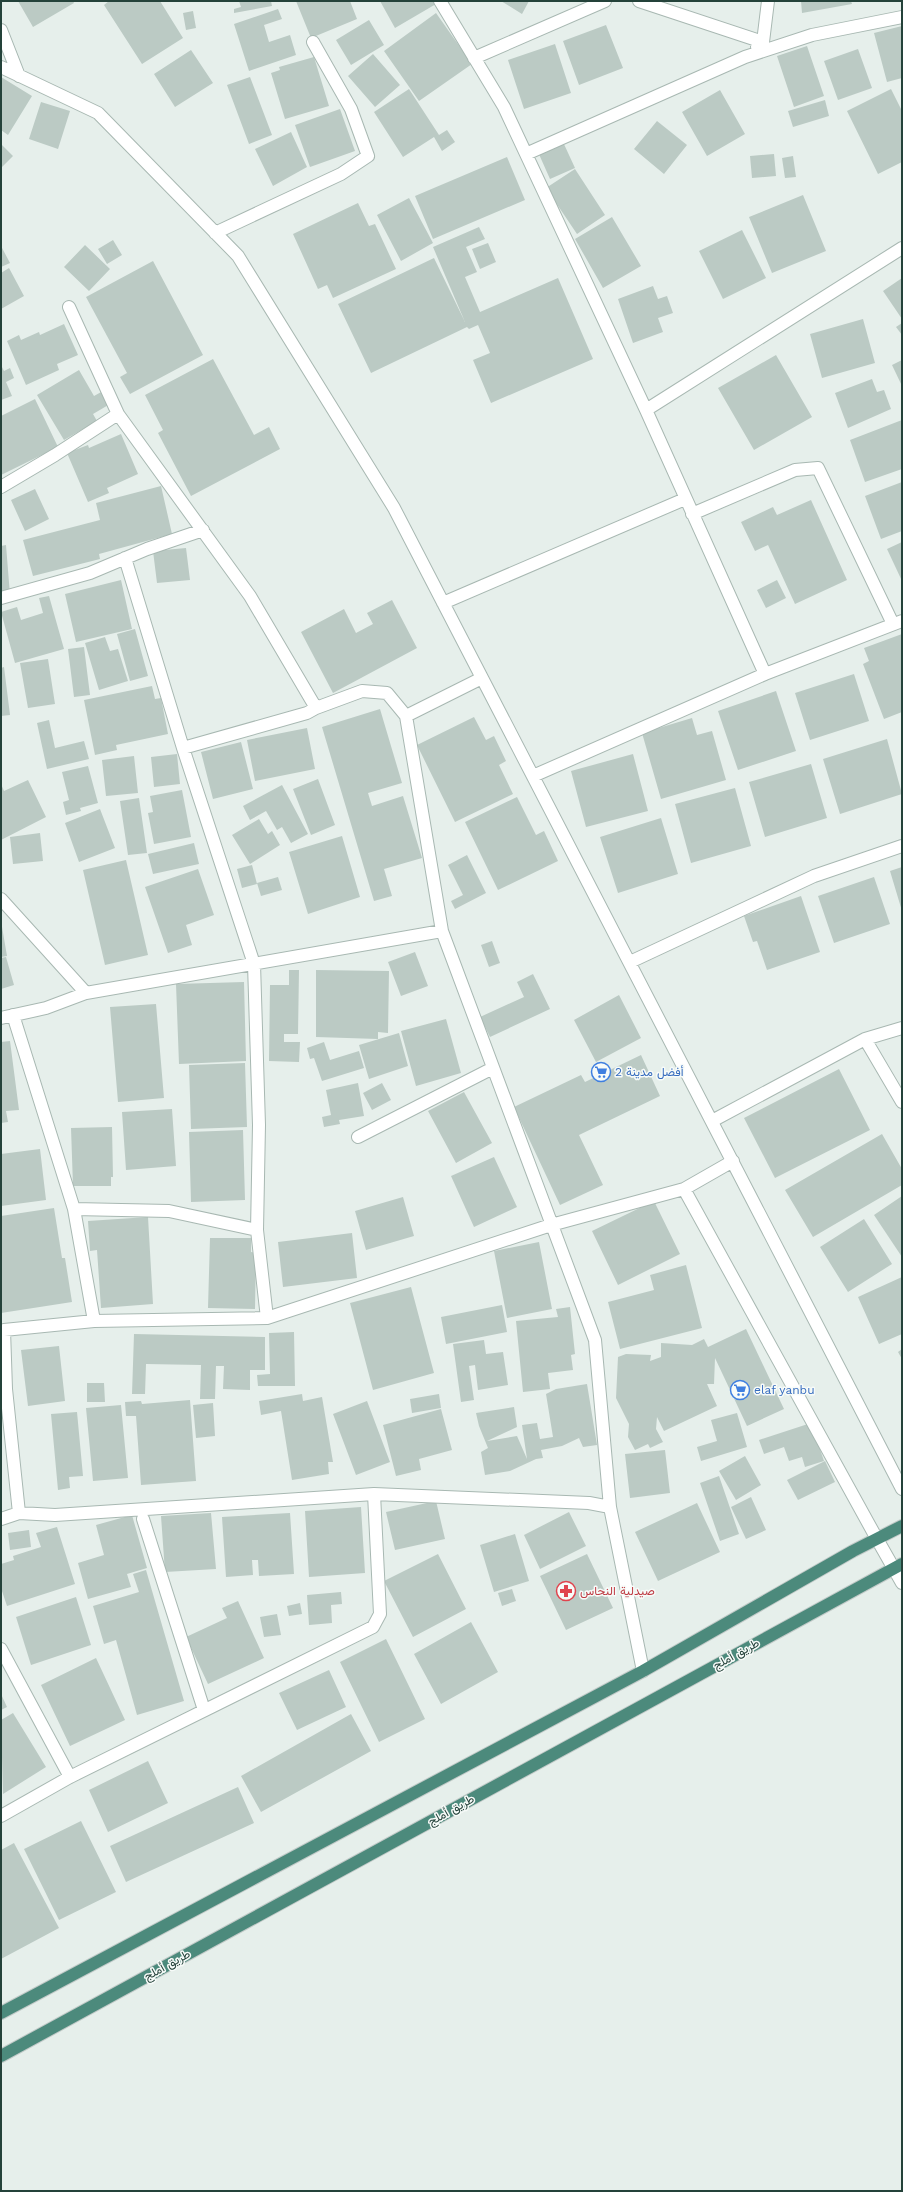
<svg xmlns="http://www.w3.org/2000/svg" width="903" height="2192" font-family="'Work Sans',Vazirmatn,sans-serif">
<style>
.building{fill:#bbcac4}
.lines{fill:none;stroke-linecap:round;stroke-linejoin:round}
.minor-casing{stroke:#a8b8b2;stroke-width:14}
.tertiary-casing{stroke:#a8b8b2;stroke-width:14}
.trunk-casing{stroke:#c2cac8;stroke-width:14}
.minor{stroke:#fff;stroke-width:12}
.tertiary{stroke:#fff;stroke-width:12}
.trunk{stroke:#4c8a7c;stroke-width:12}
.labels{text-anchor:middle;dominant-baseline:central;stroke-width:3;stroke-linejoin:round;paint-order:stroke}
.shop-label{font-size:12px;fill:#366cbe;stroke:#f7fbf9;text-anchor:start}
.health-label{font-size:12px;fill:#be3a42;stroke:#f7fbf9;text-anchor:start}
.street-label{font-size:12px;fill:#24423a;stroke:#f7fbf9}
</style>
<rect width="100%" height="100%" fill="#e6efeb"/>
<!-- building -->
<path class="building" d="M18,1h55l1,2 -41,24z
M109,1h51l23,37 -41,26 -38,-59z
M239,1h32l1,5 -38,7v-4l7,-2z
M296,1h54l7,18 -46,19z
M380,1h54l2,3 -41,24z
M501,1h28l-7,13z
M801,1h50l1,3 -50,9z
M278,9l4,10 -18,6 5,17 21,-7 6,20 -47,16 -15,-47z
M193,11l3,17 -10,2 -3,-17z
M436,13l36,51 -53,37 -35,-50z
M369,20l15,25 -33,20 -15,-25z
M606,25l17,43 -44,17 -16,-44z
M902,26v52l-15,4 -13,-49z
M555,44l16,49 -47,16 -16,-49z
M807,46l17,50 -30,11 -17,-51z
M858,49l14,39 -34,12 -14,-39z
M191,50l22,33 -38,24 -21,-33z
M373,54l27,31 -25,22 -27,-31z
M314,57l15,49 -44,13 -14,-46 9,-3 -1,-3z
M1,77l31,19 -24,39 -7,-5z
M250,77l22,58 -23,9 -22,-59z
M409,89l30,46 8,-5 8,12 -13,9 -8,-14 -31,20 -29,-45z
M891,89l11,22v51l-24,12 -31,-63z
M720,90l25,44 -38,22 -25,-44z
M825,100l4,16 -36,11 -5,-16z
M41,102l29,9 -12,38 -29,-10z
M340,109l15,42 -45,16 -15,-42z
M657,121l30,24 -23,29 -30,-25z
M291,132l16,35 -34,19 -18,-37z
M563,142l12,26 -25,11 -12,-27z
M1,144l12,12 -12,12z
M774,154l2,22 -24,2 -2,-22z
M793,156l3,21 -11,1 -3,-20z
M507,157l18,43 -92,39 -18,-43z
M575,169l30,46 -28,19 -31,-46z
M803,195l23,56 -54,22 -23,-56z
M409,198l24,45 -32,18 -24,-46z
M358,203l11,23 6,-2 21,45 -63,29 -6,-13 -9,4 -25,-55z
M612,217l29,49 -38,22 -28,-49z
M479,227l6,12 -19,8 11,25 -12,5 15,35 78,-34 35,81 -102,44 -18,-43 17,-7 -12,-28 -9,4 -2,-2 -96,46 -33,-69 96,-46 31,64 -32,-75z
M742,230l24,48 -43,21 -24,-48z
M113,240l9,15 -15,9 -9,-15z
M488,243l8,19 -16,7 -8,-20z
M85,245l25,24 -21,22 -25,-24z
M1,246l9,17 -9,4z
M153,261l50,94 -73,39 -10,-17 7,-4 -41,-76z
M9,268l15,28 -23,13v-36z
M902,278v41l-19,-28z
M653,286l5,13 9,-3 6,17 -15,5 5,14 -30,11 -15,-44z
M863,319l12,44 -53,15 -12,-44z
M902,323v12l-6,-8z
M64,324l14,31 -21,9 2,6 -33,15 -19,-44 12,-6 2,5 18,-8 1,3z
M776,355l36,62 -58,33 -36,-62z
M213,359l41,76 15,-8 11,22 -89,47 -33,-63 5,-3 -18,-35z
M902,360v26l-10,-21z
M1,365l3,6 6,-3 4,10 -8,4 6,14 -11,4z
M79,370l15,26 9,-5 7,13 -17,10 4,7 -33,19 -27,-45z
M872,379l5,13 7,-2 7,19 -43,19 -13,-35z
M35,399l23,48 -57,28v-59z
M902,420v49l-37,13 -15,-42z
M121,434l17,40 -31,14 2,5 -21,9 -21,-49 21,-8 1,3z
M902,482v49l-21,8 -16,-43z
M161,486l11,48 -73,20 1,5 -67,17 -10,-36 77,-20 -4,-17z
M35,489l14,30 -24,12 -14,-31z
M811,500l36,80 -52,24 -27,-59 -13,6 -14,-29 32,-15 4,8z
M902,542v39l-15,-32z
M6,545l4,50h-9v-49z
M186,548l4,32 -33,3 -4,-32z
M121,580l11,49 -56,13 -11,-48z
M777,580l9,18 -20,10 -9,-18z
M49,596l15,53 -49,14 -14,-51 16,-5 4,13 22,-7 -4,-15z
M392,600l25,48 -84,45 -32,-61 43,-23 12,24 17,-9 -6,-11z
M135,629l13,47 -18,5 -13,-47z
M902,634v78l-18,7 -21,-55 6,-3 -5,-13z
M105,637l5,14 8,-2 10,32 -29,9 -14,-47z
M84,647l6,48 -16,2 -6,-48z
M48,659l7,45 -27,4 -8,-45z
M4,667l6,48 -9,1v-48z
M854,674l15,47 -59,19 -15,-47z
M152,686l3,13 6,-1 7,36 -52,11 1,5 -22,5 -11,-55z
M776,691l20,60 -58,19 -20,-59z
M380,709l22,74 -34,10 4,13 31,-10 19,62 -38,11 8,27 -18,5 -52,-174z
M474,717l12,23 8,-4 12,25 -7,4 14,29 -58,28 -38,-77z
M692,718l5,17 15,-4 14,49 -65,19 -19,-66z
M49,720l6,28 29,-7 5,18 -42,10 -10,-46z
M307,728l8,41 -60,12 -8,-41z
M887,739l15,55 -62,20 -17,-55z
M241,742l12,47 -40,10 -12,-47z
M177,754l3,30 -26,3 -3,-30z
M633,754l15,57 -62,16 -15,-56z
M134,756l4,37 -32,3 -4,-36z
M811,764l16,54 -62,19 -16,-55z
M88,766l10,37 -18,5 1,3 -15,4 -3,-13 6,-2 -7,-28z
M318,779l17,46 -24,10 -18,-46z
M28,780l18,37 -45,23v-56l3,7z
M282,785l26,49 -17,9 -9,-16 -5,3 -11,-19 -16,9 -7,-14z
M735,788l16,58 -60,17 -16,-59z
M182,790l9,47 -37,7 -6,-31 5,-1 -3,-16z
M517,797l19,38 8,-4 14,30 -60,29 -33,-68z
M139,798l8,55 -19,2 -8,-54z
M100,809l15,39 -36,14 -14,-39z
M661,818l17,56 -60,19 -18,-56z
M259,819l9,15 4,-3 8,14 -30,19 -18,-29z
M40,833l3,28 -30,3 -3,-27z
M342,836l18,61 -52,17 -19,-62z
M194,843l5,21 -46,10 -5,-20z
M467,855l19,38 -31,16 -4,-8 12,-6 -15,-30z
M126,860l22,95 -43,10 -22,-95z
M252,865l5,19 -15,4 -5,-19z
M902,867v44l-12,-40z
M198,869l16,46 -28,10 6,20 -24,8 -23,-66z
M278,877l4,13 -21,6 -4,-13z
M874,877l16,47 -56,19 -16,-47z
M801,896l19,56 -53,18 -10,-29 -4,1 -9,-26z
M1,921l6,35 -6,1z
M492,941l8,22 -11,4 -8,-22z
M415,952l13,34 -27,10 -13,-34z
M6,957l8,28 -13,4v-31z
M289,970h10l-1,64h-14v8h16l-1,20 -30,-1 1,-76h19z
M316,970l73,1 -1,62 -10,-1v7l-62,-2z
M533,974l17,35 -60,28 -10,-20 44,-20 -7,-15z
M244,982l2,79 -67,3 -3,-80z
M619,995l22,43 -45,24 -22,-42z
M156,1004l8,94 -46,4 -8,-95z
M446,1019l15,54 -45,13 -15,-55z
M399,1033l9,33 -39,13 -10,-34z
M10,1041l9,69 -13,1 2,11 -7,1v-81z
M324,1042l6,18 29,-9 5,17 -42,13 -8,-23 -4,1 -3,-11z
M641,1055l19,41 -81,39 24,50 -43,20 -46,-98 67,-32 4,7z
M245,1063l2,64 -56,2 -2,-64z
M839,1069l31,61 -95,48 -31,-60z
M358,1083l6,33 -25,4 1,4 -16,3 -2,-10 9,-2 -5,-25z
M382,1083l9,17 -19,10 -9,-17z
M464,1092l28,51 -36,20 -28,-52z
M172,1109l4,57 -50,4 -4,-58z
M112,1127l1,50h-2v9h-38l-2,-58z
M243,1130l2,70 -54,2 -2,-70z
M882,1134l20,35v16l-89,52 -28,-47z
M40,1149l6,51 -45,6v-52z
M494,1157l23,50 -43,20 -23,-51z
M902,1196v61l-28,-42z
M403,1197l11,39 -48,14 -11,-39z
M654,1201l26,53 -62,31 -26,-54z
M54,1208l8,50h3l7,44 -71,11v-97z
M148,1217l5,87 -52,4 -4,-58 -7,1 -2,-30z
M864,1219l28,45 -44,28 -28,-45z
M352,1233l5,45 -74,9 -5,-45z
M210,1238h41v14l5,1 -1,56 -47,-1z
M539,1242l13,67 -45,9 -13,-67z
M686,1265l16,63 -82,21 -12,-47 46,-12 -4,-15z
M902,1277v57l-23,10 -21,-47z
M411,1287l23,86 -61,17 -23,-87z
M502,1305l5,27 -61,12 -5,-27z
M570,1307l5,47 -4,1 2,15 -25,3 2,16 -27,3 -7,-71 42,-4 -2,-8z
M746,1329l38,80 -37,17 -32,-68 -1,26h-7l10,22 -53,25 -7,-14 -1,12 7,13 -13,6 -2,-4 -13,6 -7,-13 1,-13 -13,-26 2,-41 8,-3 25,1 -1,6 11,-4v-14l31,2 12,-6 4,8z
M294,1332l1,54h-37l-1,-11 13,-1 -1,-41z
M134,1334l131,3v33h-15v20l-27,-1 1,-23h-8l-1,33h-15l1,-34 -55,-1 -1,30h-13z
M484,1340l2,14 17,-2 5,33 -30,5 -3,-25 -6,1 5,34 -13,2 -8,-58z
M59,1346l6,55 -37,5 -7,-56z
M902,1349v10l-4,-7z
M87,1383h17l1,19h-18z
M587,1384l10,61 -14,2 -4,-9 -17,8 -21,4 2,8 -7,1 -26,12 -25,4 -4,-23 7,-4 -9,-22 -3,-13 38,-6 3,20 -30,14 30,-5 10,23 -5,-34 15,-2 3,16 13,-2 -7,-43 10,-5z
M302,1394l1,7 19,-4 11,65h-5l1,12 -37,6 -11,-69 -20,4 -2,-14z
M439,1394l2,14 -29,5 -2,-14z
M190,1400l6,81 -55,4 -5,-69h-10l-1,-14 16,-1 1,3z
M367,1401l23,61 -34,13 -23,-61z
M213,1403l2,33 -19,2 -3,-33z
M121,1405l7,73 -35,3 -7,-73z
M441,1409l11,41 -33,9 2,11 -25,6 -13,-51z
M77,1412l6,64 -14,1 1,11 -12,2 -7,-76z
M737,1413l10,34 -46,14 -4,-14 20,-6 -6,-21z
M811,1423l13,38 -19,6 -3,-10 -13,4 -5,-14 -20,7 -5,-14z
M665,1450l5,43 -40,5 -5,-44z
M745,1456l16,29 -25,15 -17,-29z
M825,1461l10,21 -37,18 -11,-20z
M719,1476l20,58 -19,7 -20,-58z
M751,1497l15,33 -20,9 -15,-32z
M436,1501l9,38 -50,11 -9,-38z
M697,1503l23,49 -62,29 -23,-49z
M361,1507l4,66 -56,4 -4,-66z
M569,1512l17,34 -46,23 -16,-34z
M211,1513l5,56 -51,3 -4,-56z
M290,1513l4,61 -35,2 -1,-16h-6l1,15 -27,2 -4,-60z
M132,1515l15,53 -20,6 4,13 -43,12 -10,-36 26,-8 -8,-30z
M57,1527l18,57 -68,22 -6,-18v-24l13,-4 -1,-4 28,-9 -5,-14z
M29,1530l2,17 -21,3 -2,-17z
M515,1534l14,47 -35,11 -14,-47z
M438,1554l28,55 -53,28 -29,-56z
M587,1554l26,54 -47,22 -26,-54z
M146,1570l38,131 -47,14 -21,-75 -12,4 -11,-38 46,-14 -6,-18z
M512,1589l4,12 -14,5 -4,-13z
M341,1592l1,12 -11,1 1,18 -23,2 -2,-30z
M76,1597l15,48 -60,20 -15,-48z
M238,1601l26,57 -56,26 -22,-47 41,-19 -5,-10z
M300,1603l2,11 -13,2 -2,-10z
M277,1614l4,21 -17,2 -4,-20z
M471,1622l27,50 -57,32 -27,-50z
M386,1639l39,80 -46,23 -39,-80z
M96,1658l29,62 -55,26 -29,-61z
M329,1670l17,37 -49,23 -18,-37z
M1,1694l6,13 -6,3z
M13,1713l33,54 -43,27 -2,-74z
M351,1714l20,37 -110,61 -20,-36z
M148,1761l20,42 -60,29 -19,-42z
M238,1787l16,36 -128,59 -16,-36z
M81,1821l35,71 -57,28 -35,-71z
M14,1843l45,85 -58,31v-109z"/>
<g class="lines">
<!-- minor casing -->
<g class="minor-casing">
<path id="minor" d="M440,1l64,106 142,303 119,264
M639,1l124,41
M1,30l18,46
M757,47l6,-5 5,-41
M474,58l131,-57
M1,67l97,46 140,143 156,252 508,981
M526,154l219,-97 67,-22 90,-18
M215,233l126,-59 27,-18 -17,-47 -38,-67
M69,307l49,107
M646,410l256,-162
M1,487l54,-32 63,-41 132,182 66,112 46,-17 25,2 19,23
M692,514l103,-44 23,-2 75,156
M125,558l58,190 71,216 5,161 -2,105 10,88
M1,598l89,-25 57,-24 56,-19
M443,603l242,-104
M482,678l-76,38 36,215 153,409 15,167 33,164
M183,748l124,-35 9,-5
M533,776l232,-102 137,-53
M1,899l85,94
M630,962l184,-86 88,-30
M13,1015l61,194 20,112
M1,1018l45,-10 40,-15 356,-62
M865,1039l37,63
M712,1121l153,-82 37,-11
M358,1137l135,-69
M684,1189l193,350
M74,1209l95,2 88,19
M610,1507l-21,-4 -215,-9 -319,21 -36,-2 -13,-124 -2,-59 90,-9 173,-3 284,-93 133,-36 49,-28
M1,1519l18,-6
M143,1519l61,191
M1,1649l69,128
M1,1816l69,-39 303,-150 7,-13 -6,-120"/>
</g>
<!-- tertiary casing -->
<g class="tertiary-casing">
<path id="tertiary" d="M877,1539l25,44"/>
</g>
<!-- trunk casing -->
<g class="trunk-casing">
<path id="trunk" d="M1,2013l642,-342 210,-120 49,-25
M1,2056l901,-492"/>
</g>
<!-- minor -->
<use href="#minor" class="minor"/>
<!-- tertiary -->
<use href="#tertiary" class="tertiary"/>
<!-- trunk -->
<use href="#trunk" class="trunk"/>
</g>
<!-- icons -->
<defs>
<g id="supermarket-ring" transform="scale(1)"><circle r="9.5" fill="#f7fbf9" stroke="#3f7fe0" stroke-width="1.5"/><path d="M-6-5.5h2.5l.6 2H6L4.5 2H-2.5L-4.4-4H-6ZM-1.5 3.2a1.3 1.3 0 1 0 .1 0ZM3 3.2a1.3 1.3 0 1 0 .1 0Z" fill="#3f7fe0"/></g>
<g id="pharmacy-ring" transform="scale(1)"><circle r="9.5" fill="#f7fbf9" stroke="#e0444e" stroke-width="1.5"/><path d="M-2-6h4v4h4v4h-4v4h-4v-4h-4v-4h4Z" fill="#e0444e"/></g>
</defs>
<g fill-rule="evenodd">
<use href="#supermarket-ring" x="601" y="1072"/>
<use href="#supermarket-ring" x="740" y="1390"/>
<use href="#pharmacy-ring" x="566" y="1591"/>
</g>
<g class="labels">
<!-- shop labels -->
<g class="shop-label">
<text x="615" y="1072">2 أفضل مدينة</text>
<text x="754" y="1390">elaf yanbu</text>
</g>
<!-- health labels -->
<g class="health-label">
<text x="580" y="1591">صيدلية النحاس</text>
</g>
<!-- street labels -->
<g class="street-label">
<text transform="translate(736 1654) rotate(-29)">طريق أملج</text>
<text transform="translate(451 1810) rotate(-29)">طريق أملج</text>
<text transform="translate(167 1965) rotate(-29)">طريق أملج</text>
</g>
</g>
<!-- border -->
<rect width="903" height="2192" fill="none" stroke="#24423a" stroke-width="4"/>
</svg>
